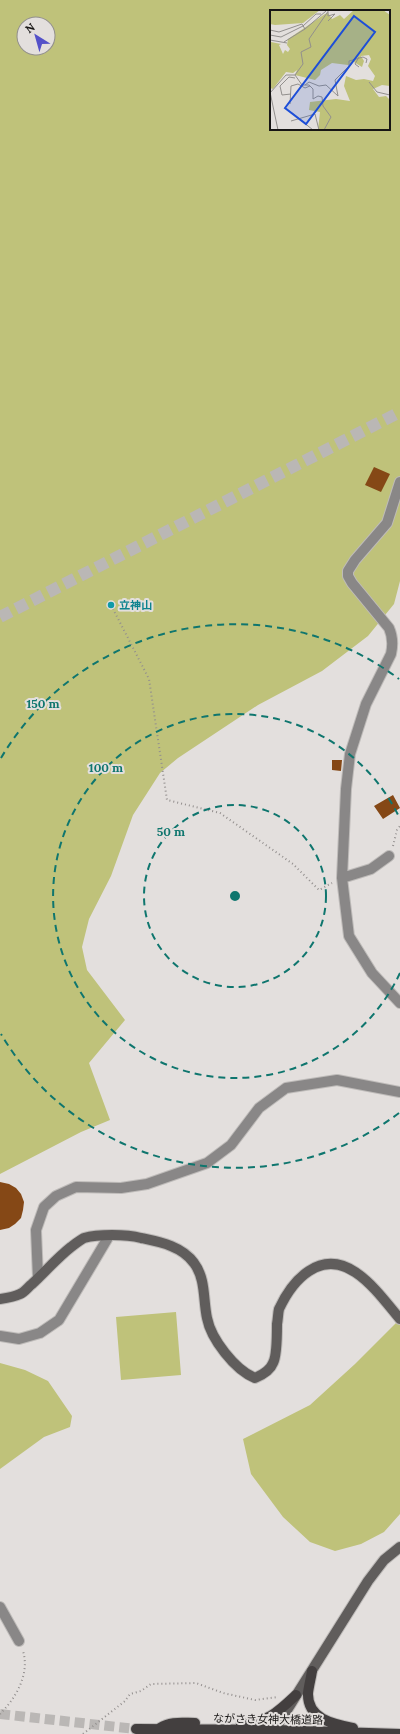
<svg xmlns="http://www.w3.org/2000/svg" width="400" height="1734" font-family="Lora,'Noto Sans JP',serif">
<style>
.green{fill:#bfc27a;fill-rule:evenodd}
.building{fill:#854816}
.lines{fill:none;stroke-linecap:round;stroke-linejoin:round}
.primary-tunnel{stroke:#bab7b5;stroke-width:10;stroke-dasharray:10 5;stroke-linecap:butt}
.highway-tunnel{stroke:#bab7b5;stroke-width:12;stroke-dasharray:12 6;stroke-linecap:butt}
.street-casing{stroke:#bebbb9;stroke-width:12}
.secondary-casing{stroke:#bebbb9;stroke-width:12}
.primary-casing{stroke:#bebbb9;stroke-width:12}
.path{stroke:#938f8e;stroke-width:2;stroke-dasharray:1 3;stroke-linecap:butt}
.street{stroke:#898787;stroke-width:10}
.secondary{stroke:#605d5c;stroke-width:10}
.primary{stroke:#433f3f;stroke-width:10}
.ring{fill:none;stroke:#0f766e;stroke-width:2;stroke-dasharray:7 5}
.culture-dot{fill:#0f9aa8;stroke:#e3dfdd;stroke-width:1.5}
.labels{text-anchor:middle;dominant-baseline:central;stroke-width:4;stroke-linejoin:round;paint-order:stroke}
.culture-label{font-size:11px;font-weight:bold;fill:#0d838f;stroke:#e3dfdd;text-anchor:start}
.street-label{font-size:11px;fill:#181615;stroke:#e3dfdd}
.inset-road{fill:none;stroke:#928f8d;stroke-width:1}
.view{fill:#1d4ed8;fill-opacity:0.15;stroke:#1d4ed8;stroke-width:2}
.inset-edge{fill:none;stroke:#181615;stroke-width:2}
.centre{fill:#0f766e;stroke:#e3dfdd;stroke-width:2}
.ring-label{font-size:12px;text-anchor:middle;font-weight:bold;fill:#0f766e;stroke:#e3dfdd;stroke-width:4;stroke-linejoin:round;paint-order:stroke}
</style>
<rect width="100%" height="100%" fill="#e3dfdd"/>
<!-- green -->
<path class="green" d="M0,0h400v581l-6,23 -26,32 -46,35 -64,34 -80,53 -18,15 -27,42 -22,61 -22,43 -7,28 5,23 38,50 -36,43 21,57 -29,12 -81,42zM271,11h118v118h-118zM24,24h24v24h-24z
M176,1312l5,63 -60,5 -5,-63z
M400,1319v195l-16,18 -23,12 -26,7 -25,-9 -27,-25 -32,-43 -8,-35 67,-34 45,-41z
M0,1363l25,7 23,11 24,35 -2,11 -26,10 -44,32z"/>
<!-- building -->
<path class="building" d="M374,467l16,7 -9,18 -16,-7z
M332,760h10l-1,11 -9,-1z
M393,795l7,13 -17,11 -9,-13z
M0,1182l9,2 7,4 5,6 3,8 -1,8 -2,8 -6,6 -6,4 -9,2z"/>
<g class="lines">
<!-- primary-tunnel -->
<path class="primary-tunnel" d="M0,1714l136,15"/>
<!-- highway-tunnel -->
<path class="highway-tunnel" d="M0,617l400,-205"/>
<!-- street casing -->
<g class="street-casing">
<path id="street" d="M400,482l-13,41 -32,37 -7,11v5l4,7 37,45c4,9 4,17 2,26l-25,50 -16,50 -4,35 -4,89 7,58 23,37 28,30
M342,878l29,-9 18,-13
M38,1278l-2,-48 8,-23 12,-11 20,-9 45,1 26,-4 60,-21 24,-18 28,-37 27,-20 51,-8 63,12
M0,1336l19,3 21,-6 19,-13 50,-84
M0,1607l19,34"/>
</g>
<!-- secondary casing -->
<g class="secondary-casing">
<path id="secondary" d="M0,1299c7,-1 14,-2 20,-5 5,-2 8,-7 12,-10 13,-12 25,-26 39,-37 4,-3 9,-7 13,-9 14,-4 42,-4 57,0 19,4 41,8 53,25 12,16 9,37 13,55 4,21 28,52 48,60 7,-3 15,-7 18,-15 4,-7 4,-30 4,-39 1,-5 1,-11 2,-15 7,-15 16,-29 30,-38 38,-25 69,22 91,48
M272,1734l96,-153 16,-21 16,-13"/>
</g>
<!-- primary casing -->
<g class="primary-casing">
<path id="primary" d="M312,1671c-1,7 -3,14 -4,22 -1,26 25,31 45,35
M241,1724c26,-1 37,-12 55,-29
M160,1728c11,-7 22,-5 35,-5
M136,1729l139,1 125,4"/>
</g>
<!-- path -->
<path class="path" d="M111,605l38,74 18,121 53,13 73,51 26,26 13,-7
M393,846l4,-16 3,-4
M0,1714c16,-16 30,-40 23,-63
M83,1734l42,-33 5,-7 11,-3 10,-7 45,-1 27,10 32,7 23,-3"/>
<!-- street -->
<use href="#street" class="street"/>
<!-- secondary -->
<use href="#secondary" class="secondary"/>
<!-- primary -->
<use href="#primary" class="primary"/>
</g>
<!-- distance rings -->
<g class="ring">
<circle cx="235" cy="896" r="91"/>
<path d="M400 973A182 182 0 1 1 400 819"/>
<path d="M399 1113A272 272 0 0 1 1 1034M1 758A272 272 0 0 1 399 679"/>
</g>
<!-- markers -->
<circle class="culture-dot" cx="111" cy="605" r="4"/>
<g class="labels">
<!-- culture labels -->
<g class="culture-label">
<text x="119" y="605">立神山</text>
</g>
<!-- street labels -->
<g class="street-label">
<text transform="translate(268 1719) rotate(1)">ながさき女神大橋道路</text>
</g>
</g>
<!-- overview -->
<g transform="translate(270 10)">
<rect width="120" height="120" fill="#e3dfdd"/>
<path d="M0,0h50l-17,13 -28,2 -5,-1zM84,0h29l7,5v71l-8,-1 -9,4 6,8 7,-1 4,4v30h-72l2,-18 -11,-2 1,-8 26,-3 14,2 -6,-15 2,-10 10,4 8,-1 9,2 2,-5 -7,-10 3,-7 -2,-4 -8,1 3,5 -2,6 -8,-5 -6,3 -16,-2 -11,7 -1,5 -5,5 -20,-5 2,-5 -4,3 -7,-1 -13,17 -3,-1 1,-46 10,2 -2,1 4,9 2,-4 3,2 2,-3 -3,-4 1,-6 37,-25 3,-1 4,6 8,-4 4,4z" fill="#bfc27a"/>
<path class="inset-road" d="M58,11l7,-7 -7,2v-4M0,20l9,2 23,-8 3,5M0,25l11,2 22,-11 13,-12h5M0,30l17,3M14,32l21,-13 21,-18M89,57l-4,-3 4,-7M25,65l7,10h7l4,4v10l5,-3 4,1 1,9 8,11 -7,13M25,65l8,-11 -2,-12 10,-5 -2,-8 20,-29M99,72l8,10 13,3M35,75l4,-3 10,4 7,-1 12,11 -3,-16 14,-14v-5l14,-4 4,2 -1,4M0,82l8,38M0,83l16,-18h9M21,84l-9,1 -2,-9 9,-9 6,1M20,94l1,-18 7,-2 7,4 5,-2M22,103l21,17M21,111l24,-7 4,16"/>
<path class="view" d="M84,6l21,16 -69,92 -21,-16z"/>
<rect width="120" height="120" class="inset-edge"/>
</g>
<circle cx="235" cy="896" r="6" class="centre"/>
<g class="ring-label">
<text x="43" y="708">150 m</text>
<text x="106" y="772">100 m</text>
<text x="171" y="836">50 m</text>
</g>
<!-- north arrow -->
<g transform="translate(36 36) rotate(323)"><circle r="19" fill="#e3dfdd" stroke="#928f8d"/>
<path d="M0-3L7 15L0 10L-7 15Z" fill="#5451c8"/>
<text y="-6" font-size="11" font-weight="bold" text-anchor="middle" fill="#181615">N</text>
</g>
</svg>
